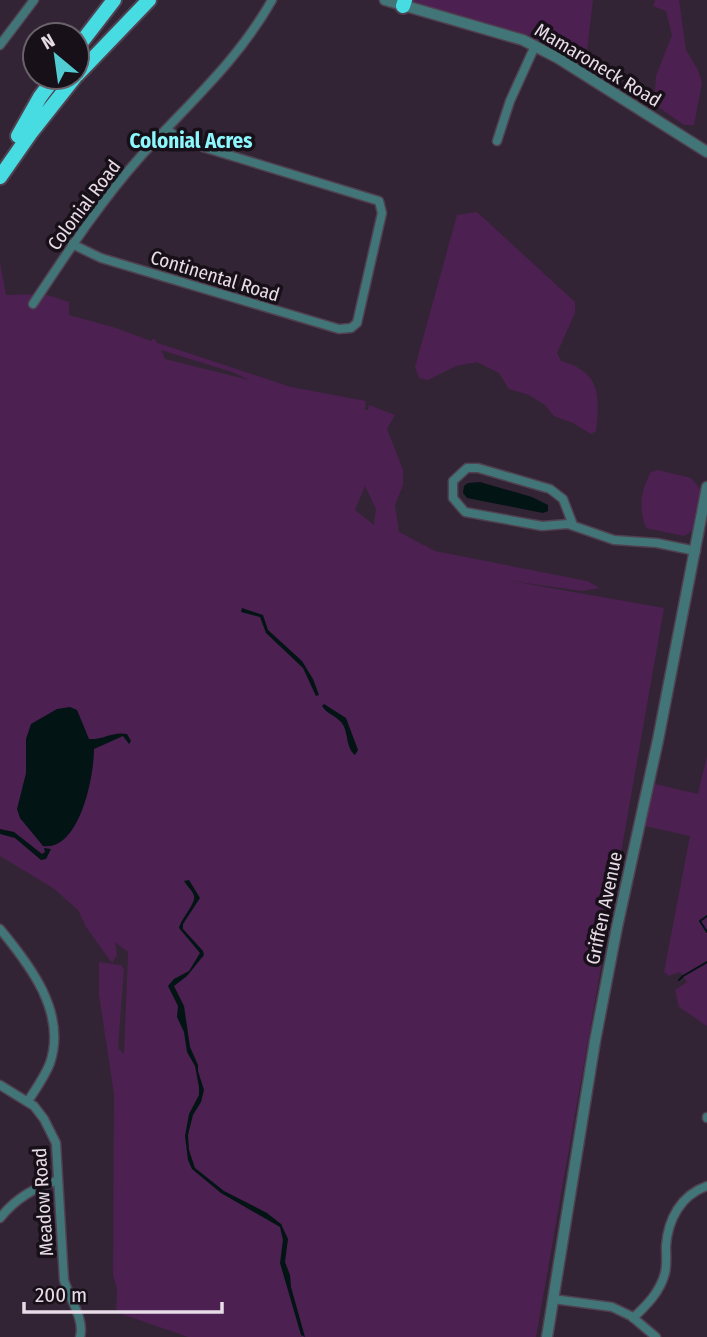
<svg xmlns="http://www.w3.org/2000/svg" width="707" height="1337" font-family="'Fira Sans Condensed',sans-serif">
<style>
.green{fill:#4c2050;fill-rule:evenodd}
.water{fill:#031415}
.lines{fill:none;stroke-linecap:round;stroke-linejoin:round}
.stream{stroke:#031415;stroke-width:2}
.minor-casing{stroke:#504151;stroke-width:11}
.tertiary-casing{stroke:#504151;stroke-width:13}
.motorway-casing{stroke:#504151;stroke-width:18}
.minor{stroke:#417577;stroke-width:8}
.tertiary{stroke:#417577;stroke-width:10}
.motorway{stroke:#47dce2;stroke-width:14}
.labels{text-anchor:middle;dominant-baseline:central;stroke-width:7;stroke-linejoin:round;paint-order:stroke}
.street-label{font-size:19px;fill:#e7dce7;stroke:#171018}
.neighbourhood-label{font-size:21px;font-weight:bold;fill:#8cf8fd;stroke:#171018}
</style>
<rect width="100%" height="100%" fill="#332435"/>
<!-- green -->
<path class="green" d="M411,0h182l-8,67 -57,-32 -114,-30z
M655,0h24l7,50 12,20 4,13 -8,42h-10l-30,-21 2,-28 16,-41 -6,-24 -13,-5z
M477,212l98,90v11l-18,40 4,8c40,11 39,35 35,70l-5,3 -18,-11 -19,-7 -9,-11 -16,-10 -20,-6 -10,-16 -22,-11 -21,4 -28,14 -9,-2 -4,-11 42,-152z
M0,262l6,33 38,-1 25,8v13l44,12 38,14 3,-3 3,5 7,2 127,42 75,14 -1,9h3l1,-5 26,10 -8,14 16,41v15l-8,20 4,27 36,19 152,30 13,7 -18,3 -71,-10 153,27 -128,729h-348l-72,-25 1,-23 -4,-14 1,-181 -15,-99v-33l22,3 3,4 -6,79 6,6 4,-102 -13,-10 2,13 -5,8 -26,-36 -8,-17 -25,-22 -53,-32zM161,350l74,23 14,7 -84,-21zM365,486l11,23 -2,16 -19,-15z
M658,470l33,8 9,11 -8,42 -8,5 -38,-8c-8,-21 -5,-38 5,-56z
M707,756v270l-28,-19 -4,-17 12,-8 -7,-10 -11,4 -5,-4 26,-136 -45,-10 10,-42 43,10z"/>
<!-- water -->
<path class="water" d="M480,482l52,15 16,8v6l-5,2 -76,-15 -4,-5 1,-7 4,-3z
M242,608l21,7 5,15 34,31 11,18 6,16 -3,1 -13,-28 -37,-35 -6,-16 -19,-5z
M324,704l22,14 12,32 -3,5c-10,-8 -6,-24 -14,-33 -6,-7 -14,-8 -19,-16z
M70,707l7,3 12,29c14,1 24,-8 38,-5l4,7 -2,3 -6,-8 -29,13c0,27 -14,102 -51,97l-23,-28 -3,-9 9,-36v-34l5,-15 26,-15z
M0,829l14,3 28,22 3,-2 -1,-4 7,1 -5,10 -5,1 -26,-22 -15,-4z
M189,880l11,18 -17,26v5l20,22 1,4 -17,21 -13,10 10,20 6,41 8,18v6l6,19 -3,12 -8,13 -5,20 1,15 6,18 29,23 43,22 14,11 7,15 -3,23 5,13 1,12 14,50 -4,-2 -21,-72 3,-23 -3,-13 -59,-34 -29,-24 -4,-9 -3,-24 4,-22 10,-19v-8l-4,-21 -8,-14 -3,-20 -7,-15 1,-11 -10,-20 6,-7 15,-8 11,-18 -21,-25c2,-9 17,-25 15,-32 -1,-5 -8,-11 -10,-15z"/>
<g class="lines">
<!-- stream -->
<path class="stream" d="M707,916l-7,5 7,11
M679,980l4,-4 24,-14"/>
<!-- minor casing -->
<g class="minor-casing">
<path id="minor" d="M0,45l34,-45
M497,141l13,-40 25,-55
M72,244l29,14 238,71 12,-1 6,-5 25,-110 -3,-12 -196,-60 -17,-12
M33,304c34,-51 67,-102 108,-148 47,-52 96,-94 131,-156
M573,525l-10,-26 -13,-10 -72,-21h-11l-14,13v17l12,14 77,14 26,-2 46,16 43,3 39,8
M0,929c30,36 67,84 50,134 -5,13 -14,26 -22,38
M0,1085l34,21 10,13 12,24 8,137c5,18 21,39 16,57
M707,1117v1
M0,1218c16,-20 34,-30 58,-38
M553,1299l59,8 19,9 25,21
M633,1318c14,-13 27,-26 32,-45 2,-8 1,-18 1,-27 2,-27 15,-51 41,-60"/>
</g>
<!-- tertiary casing -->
<g class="tertiary-casing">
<path id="tertiary" d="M385,0l138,40 35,18 149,94
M547,1337l48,-296 22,-114 41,-187 49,-253"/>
</g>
<!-- motorway casing -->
<g class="motorway-casing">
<path id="motorway" d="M403,6l2,-6
M77,48l37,-48
M77,75l72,-75
M18,136l22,-39 15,-20
M0,177l30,-43 45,-57"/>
</g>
<!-- minor -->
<use href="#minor" class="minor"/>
<!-- tertiary -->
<use href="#tertiary" class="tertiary"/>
<!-- motorway -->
<use href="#motorway" class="motorway"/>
</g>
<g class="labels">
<!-- street labels -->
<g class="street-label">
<text transform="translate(598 65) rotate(31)">Mamaroneck Road</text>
<text transform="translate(84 205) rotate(-53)">Colonial Road</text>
<text transform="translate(215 276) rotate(17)">Continental Road</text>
<text transform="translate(604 908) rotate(-78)">Griffen Avenue</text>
<text transform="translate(43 1202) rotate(-94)">Meadow Road</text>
</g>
<!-- neighbourhood labels -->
<g class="neighbourhood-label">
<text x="191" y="141">Colonial Acres</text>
</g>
</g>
<!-- north arrow -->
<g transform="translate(56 56) rotate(331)"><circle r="33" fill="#171018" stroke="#6a626b" stroke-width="2"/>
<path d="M0-5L12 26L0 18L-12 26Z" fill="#51ccd2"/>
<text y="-10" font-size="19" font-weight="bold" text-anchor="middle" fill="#e7dce7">N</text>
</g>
<!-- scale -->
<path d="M24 1302v10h198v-10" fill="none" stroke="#e7dce7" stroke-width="3.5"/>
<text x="35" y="1302" font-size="21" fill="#e7dce7" stroke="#171018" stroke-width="5" paint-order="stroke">200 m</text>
</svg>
